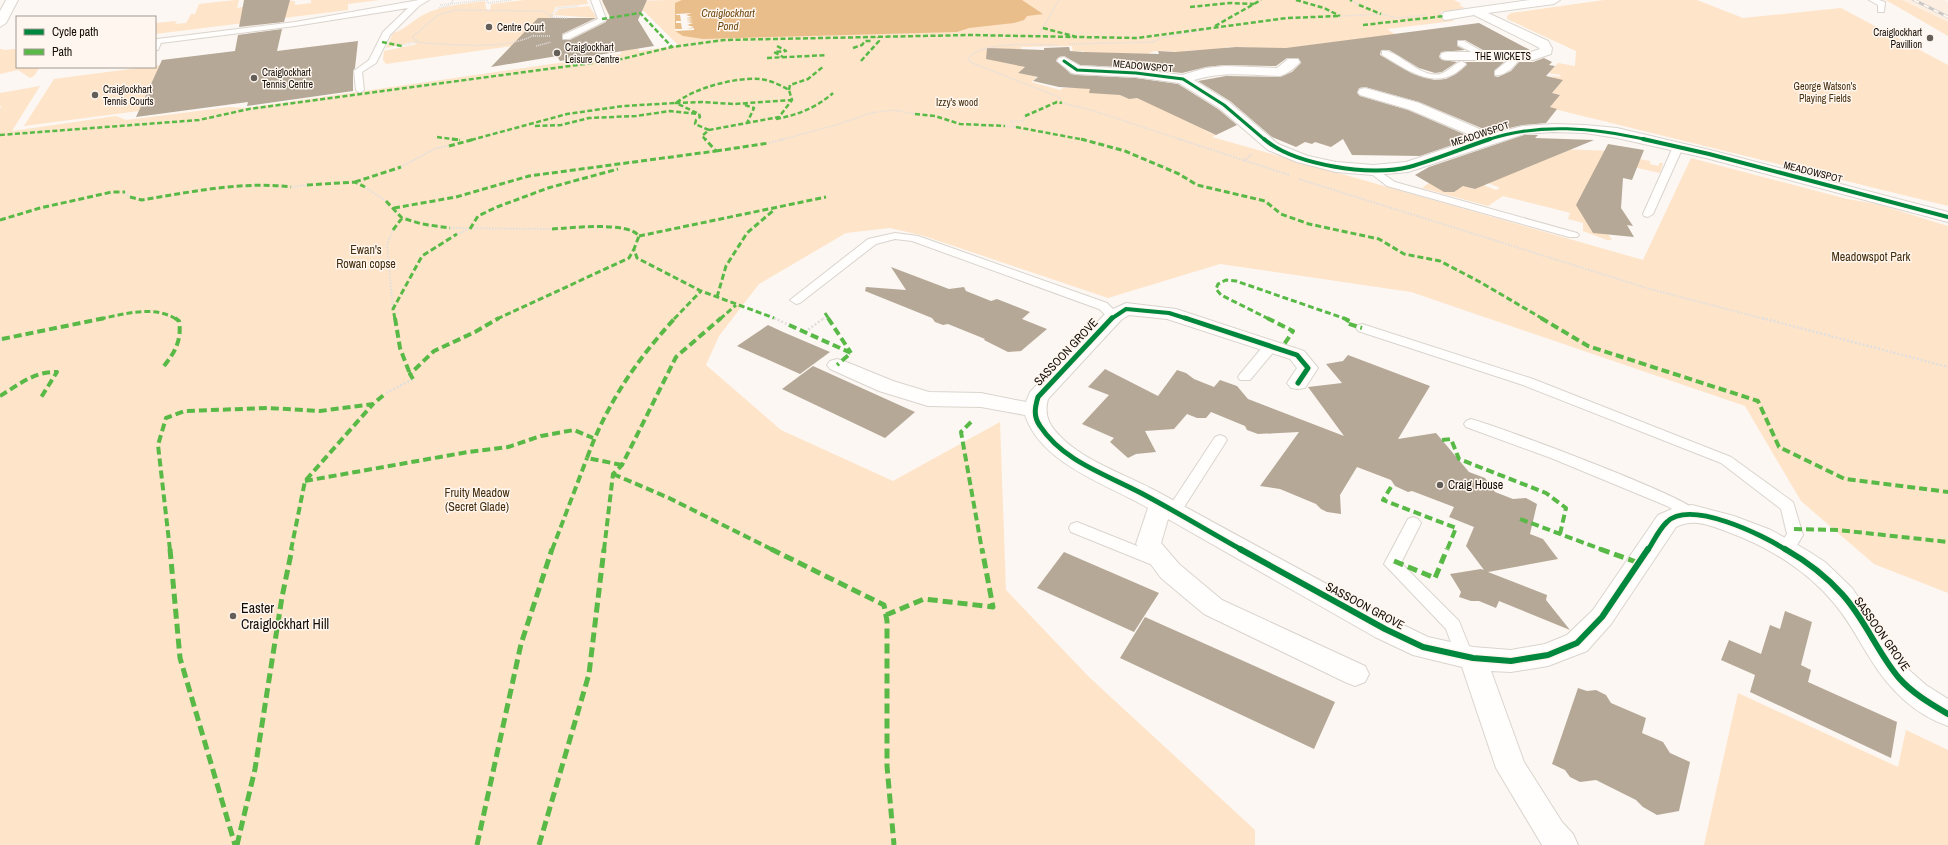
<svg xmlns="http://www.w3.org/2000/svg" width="1948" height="845" font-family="'Archivo Narrow',sans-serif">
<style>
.built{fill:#fcefe1}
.green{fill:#fee4c9}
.water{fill:#e9be8a}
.pier{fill:#fcf7f2}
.building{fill:#b6a897}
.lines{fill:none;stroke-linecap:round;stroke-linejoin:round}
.lane-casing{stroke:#dad4cd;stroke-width:2}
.street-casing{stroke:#dad4cd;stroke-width:2}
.path-far2{stroke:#e1dfde;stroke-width:1.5;stroke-dasharray:1 1;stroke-linecap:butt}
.path-far1{stroke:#e1dfde;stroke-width:2;stroke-dasharray:1.5 1.5;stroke-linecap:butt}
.path{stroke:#e1dfde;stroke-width:2.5;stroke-dasharray:2 2;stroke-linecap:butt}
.lane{fill:#fffefd;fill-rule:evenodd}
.street{fill:#fffefd;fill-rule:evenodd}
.rail-casing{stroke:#cac8c7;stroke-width:3}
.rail{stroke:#fff7ef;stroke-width:2;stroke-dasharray:5.5;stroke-linecap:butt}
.quiet-far3{stroke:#58b947;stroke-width:2.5;stroke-dasharray:5 2.5;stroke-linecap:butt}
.quiet-far2{stroke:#58b947;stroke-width:3;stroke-dasharray:6 3;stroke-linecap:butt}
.quiet-far1{stroke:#58b947;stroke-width:4;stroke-dasharray:8 4;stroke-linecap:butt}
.quiet{stroke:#58b947;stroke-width:5;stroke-dasharray:10 5;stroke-linecap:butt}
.cycleway-far3-casing{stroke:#fff7ef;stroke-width:4.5}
.cycleway-far2-casing{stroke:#fff7ef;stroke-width:6}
.cycleway-far1-casing{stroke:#fff7ef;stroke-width:8}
.cycleway-casing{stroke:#fff7ef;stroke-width:9}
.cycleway-far3{stroke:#00873e;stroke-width:3}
.cycleway-far2{stroke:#00873e;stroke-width:4}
.cycleway-far1{stroke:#00873e;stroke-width:5}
.cycleway{stroke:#00873e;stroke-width:6}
.poi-dot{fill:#645e59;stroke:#fff7ef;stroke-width:1.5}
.labels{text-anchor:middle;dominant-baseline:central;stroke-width:3;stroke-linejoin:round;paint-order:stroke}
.far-poi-label{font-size:10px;fill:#120c06;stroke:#fff7ef;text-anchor:start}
.far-street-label{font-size:10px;fill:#120c06;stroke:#fff7ef}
.far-park-label{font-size:10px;fill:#442c0c;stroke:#fff7ef}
.far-water-label{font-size:11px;font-style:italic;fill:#6f4710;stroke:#fff7ef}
.park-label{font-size:12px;fill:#442c0c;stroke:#fff7ef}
.street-label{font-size:12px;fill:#120c06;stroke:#fff7ef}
.poi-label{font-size:12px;fill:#120c06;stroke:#fff7ef;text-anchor:start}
.near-poi-label{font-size:14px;fill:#120c06;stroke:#fff7ef;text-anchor:start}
</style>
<rect width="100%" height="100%" fill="#fcf7f2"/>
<!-- built -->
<path class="built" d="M1885,0h59l4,2v31z"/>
<!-- green -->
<path class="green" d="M235,0h4l-2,8 42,-8 16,1v4l16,-2v-3h69l-32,4v6l-193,24v-11l22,-2 -2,3 11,-1 5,-9h4l4,-10z
M524,0h63l1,4 -32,3 -4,7 2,1 5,-6 30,-3 8,12 -43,-3 -2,3h11l-31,25 -146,21 -3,-4 1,-9 33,-7 -4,-2 -27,6 7,-15c12,-3 21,-14 32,-19 18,-9 40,-10 60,-13l1,8 4,1 1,-6z
M668,0h786l8,4 -3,1 6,3 -25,4 14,9 -67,8 9,6 -77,9 -21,4h-43l-3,3 -2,-4h-24l1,4 -25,2 -3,-3 -14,1 -9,5 -1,-4c-9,-1 -21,-3 -27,2l-64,-1v-2h-9l-2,2 -1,-7 -51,1 1,20h3l-7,6 19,4 -6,5 29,8 3,-2c13,0 40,-1 51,3 9,4 12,11 22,5l76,30 -8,4 12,5 -4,2 431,123 48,-102 156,41 30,5 71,22v367l-74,-29 -73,-63 -56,-95 -334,-114 -191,-28 -112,34 -184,-62 -34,-8 -44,5 -87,51 -40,52 -13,29 75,65 112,51 107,-59 6,168 83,87 166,153v15h-1255v-737l2,-1 -2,-1v-13l40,-7 -28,45 104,-15 10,4 104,-13 16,1 375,-54v-3l17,-3 1,3 37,-5 2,-1 -34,-34 -35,5 -7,-14z
M1604,0h93l46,18 98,-10 107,57v141l-406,-100 18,-11 -8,-2 5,-6 -10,-2 7,-8 -7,-2 14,2 -1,-2 -11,-2 9,-10 17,3 1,-15 -69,-32v-3l4,-3z
M1886,0h16l46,22v14z
M0,49h3v1l14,-1v18h23l-6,9 -4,2 -12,-8 -18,4z
M160,65l-21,46 -115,15 30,-47z
M1560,149l53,2 -1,3 38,7v3l9,2v-3h4l-3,10 -49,-11 -3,72 4,6h-5l-24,-9v-8l-15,-4 2,-6 -3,-1 -64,-16 -15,10 -66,-18 7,-5 12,5 -1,1 2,2 11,1 10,-6 12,3 2,-1 -1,-6 20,8 4,-2 -19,-8 35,-14 8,3z
M1738,693l160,74 8,-37 42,20v95h-244z"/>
<!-- water -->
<path class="water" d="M682,0h340l21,14 -16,2 -3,4 -10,3 -45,5 -12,4 -254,7 -20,-3 -8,-5v-28z"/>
<!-- pier -->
<path class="pier" d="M692,13l-6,2 6,2 -6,1 7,1 -7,1 7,1 -6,1 6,1 -6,2 7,2 -7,2 7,-1v2l-19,1v-2h7l-1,-6h-5v-2h5l-1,-6h-4v-1z"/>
<!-- building -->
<path class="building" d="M244,0h46l-6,22 -45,5z
M602,0h45l-9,20 16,26 -94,15 -3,-5 -66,11 47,-49h58l-34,16 1,6h7l36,-18 1,-3h4z
M1479,23l51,27h-47l-18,-10h-7l-1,6 8,4 -24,2 -2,5 3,3 15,2 -15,10 -7,1 -16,-5 -30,-18h-8l-1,5 33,19 22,6 11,-1 10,-5 11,-9 -2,-3h39l-10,9v5l4,1 13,-6 8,-9h14l11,-4 8,4 -3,3 6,1 -9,10 17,4 -11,13 8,2 -10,12 7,2 -11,14 -23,2 -32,7 -72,-30 -54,-15 -6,1 -2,5 3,3 48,14 65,28 -53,18 -68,-1 -9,-16 -12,8 -16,-5 -3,2 -7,-2 -9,5 -24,-10 -42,-36 -32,-20 28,-5 54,1 12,-5 9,-9 -3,-5h-11l-11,8 -51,-1 -19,2 -24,6 -46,-5 -56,-3 -16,-9 -5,1 -3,3 15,14 6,1 59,3 42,6 40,25 19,16 -21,10 -79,-37 -8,1 -9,-4 -31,-2 1,-4 -31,-2 -26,-6 5,-4 -20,-4 7,-6 -39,-8 1,-11 57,2v-2l25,-1 1,4 14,1 75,2 -1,-3 17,1 61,-5 50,1z
M282,29l-5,22 81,-10 -3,27 -2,3v20l-106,15 1,-4 -112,15 26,-57 73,-9 3,-16z
M1524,135h14l-3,3 59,2 -119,49 -12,-3 -9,6h-10l-29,-17 14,-8z
M1608,144l36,6 -12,30 -9,-2 -2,30 12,18 -6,-1 7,12 -41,-4 -17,-28z
M891,267l58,22 15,-2 2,4 25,10 6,-2 33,13 -8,7 25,10 -26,22 -13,1 -24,-12 1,-1 -37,-15 -5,1 -8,-3 -3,-4 -67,-27 1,-4 40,3z
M768,325l15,7 47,20 -30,22 -63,-28z
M1348,355l82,31 -32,53 38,-6 33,39 16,6 10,14 18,7 13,-1 11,6 -7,30 13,5 15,20 -70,13 59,23 -1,5 24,30 -71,-29 -3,7 -17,-7h-8l-12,-4 2,-5 -11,-18 31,-5 3,1 -18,-24 8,-19 -25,-10 5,-10 -42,-16 -4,1 -13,-6 -4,-6 -34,-13 -17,28 1,19 -14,-2 -6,-3 -5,-5 -36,-15 -20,-3 39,-54 -41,2 -11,-4 -2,-4 -34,-14 -5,6h-9l-10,-4 -13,15 -29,2 11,21 -20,2 -8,4 -18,-16 4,-4 -32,-14 27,-29 -21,-8 17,-18 53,27 19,-26 9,3 8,6 20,8 6,-7 17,6 11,13 96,37 -36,-49 34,-4 -16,-19 17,-3z
M813,366l84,38 18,8 -30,26 -103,-49z
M1064,552l95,41 -25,39 -97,-44z
M1785,611l27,11 -11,43 10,5 -3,12 89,40 -6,36 -141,-66 5,-17 -34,-15 8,-20 32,14 9,-29 10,4z
M1145,617l190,85 -21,47 -194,-91z
M1578,688l9,3 9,-1 10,5 5,8 35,15 -4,15 21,9 7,11 20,9 -11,49 -22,4 -14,-8 -7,-7 -40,-20 -16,2 -10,-5 -5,-7 -13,-6z"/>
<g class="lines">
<!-- lane casing -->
<g class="lane-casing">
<path id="lane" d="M419,0h10l-10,6 -29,29 -14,28 -14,9 2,18 -4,3 -4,-3 -2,-19 15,-11 14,-28 25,-24 -113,18 -134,17 -3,7h-3v-11h2l138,-17z
M591,0h8l7,19 -1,2 -36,18h-6v-4l35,-16z
M1869,0h10l6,2 -1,10h-6v-7z
M1458,41h6l26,15 -1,2h-6l-25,-13z
M1382,51c15,-3 40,31 61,22 6,-3 11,-8 16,-11l3,-1 4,3c-27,30 -57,7 -84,-9z
M1516,54l4,3c-3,8 -16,20 -25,18v-4z
M1678,144l5,3 -30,67 -5,3 -4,-1 -1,-2 30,-67z
M1373,167l22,15 182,51 2,2 -2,2h-8l-182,-51 -18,-14 -1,-2 1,-2z
M895,233l23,3 189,67 13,13 -2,3h-8l-11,-10 -187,-68 -17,-2 -19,5 -76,59 -4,1 -6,-4 78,-61z
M1362,324l171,55 198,78 62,45 10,33c-6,10 -11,22 -24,18l-2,-4 10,-15 -6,-25 -60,-46 -198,-78 -165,-54 -2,-3 2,-3z
M1271,342l5,1 1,3 -1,3 -26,31h-10l-2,-3 2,-3 26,-31z
M1471,419c29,8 218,78 228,94l-3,4 -5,1 -5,-1 -19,-11 -116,-48 -85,-31 -2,-3 2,-3z
M1220,435l5,2 2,3 -48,75 -5,1 -5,-1 -3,-4 3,-4 46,-70z
M1413,517l5,2 3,4 -20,40 58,58 14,35 -3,5 -6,2 -6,-2 -12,-32 -62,-65 24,-45z
M1077,522l90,36 2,4 -2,4 -6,2 -6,-2 -84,-34 -2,-4 2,-4z"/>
</g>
<!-- street casing -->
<g class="street-casing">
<path id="street" d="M6,0h12l-12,23 -6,4v-16z
M1530,0h30l-6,4 -66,9 60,28 4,7 -1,6 -18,6h-86l-5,-1 -2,-3 2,-3 5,-1h84l9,-3 -2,-2 -64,-32 -29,5 -6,-4 6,-4z
M1064,57l16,9 56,3 46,6 24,-7 19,-2 52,2 11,-9h10l2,3c-5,6 -13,12 -20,14 -29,-1 -58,-5 -86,4l35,22 49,42 30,12 28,6 37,3 33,-3 71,-24 -69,-29 -48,-14 -2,-3 2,-3 5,-1 54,15 72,31 32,-8 30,-2 32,1 32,3 97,23 234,61v10l-242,-64 -89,-20 -32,-5 -32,-1 -29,2 -116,38 -35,3 -37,-3 -39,-10 -29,-12 -49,-42 -40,-25 -43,-6 -59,-3 -5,-1 -15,-12 2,-3z
M1126,303l50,6 128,42 14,17 -13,20 -7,1 -7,-1 -4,-5 10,-15 -7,-9 -123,-40 -38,-4 -8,5 -73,79c-5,19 3,29 17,42 26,23 62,34 93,51 78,43 158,86 237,129l33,16 45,10 38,3 34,-6 22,-9 26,-25 65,-95 14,-6 20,-4 42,11 37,14 37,21 17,11 27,26 42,62 15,20 17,15 22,14v27c-35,-12 -61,-39 -80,-71 -11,-18 -21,-37 -35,-53 -27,-32 -66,-56 -105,-70 -19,-7 -34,-14 -52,-5l-65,97 -24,27 -39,15 -37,6 -20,-1 33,91 38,60 11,12 5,11h-36l-46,-77 -34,-101 -49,-12 -38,-18 -207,-118 -7,24 18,21 43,36 143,66 4,8 -4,8 -10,4 -10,-4 -141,-68 -43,-36 -25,-34 12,-36c-41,-24 -107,-44 -123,-93l-44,-8 -53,-1 -49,-15 -49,-22 -3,-4 3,-4 7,-2 7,2 49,20 36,11 52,1 45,9 4,-10 77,-80z"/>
</g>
<!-- path-far2 -->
<path class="path-far2" d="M487,0v3l25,-3
M1352,1l7,4
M440,5l45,-5
M439,8l11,-3 3,-5
M551,16l7,-8 21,-2
M1340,16l41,-2 16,4 29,-3
M550,17l17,1
M534,35c-29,16 -81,9 -114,8l-8,-6 26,-22 18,-5 86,1 9,5
M533,36h17
M1038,36l21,-36
M1070,44l84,-2 6,-4 49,-9
M1057,45c-22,0 -76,-5 -89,14l4,4 87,34 3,6 29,7 91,30
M400,46l17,-4
M536,46l15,-4
M1005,126l11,1 -6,-6h13l2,-5
M780,140l56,-15 35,-12 22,-3 22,4"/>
<!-- path-far1 -->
<path class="path-far1" d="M1179,139l110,36
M769,143l15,-4
M1244,161l8,-7
M401,167l35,-19 13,-2
M1299,179l351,110 115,30
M291,187l16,-2
M365,187l21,14
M125,192l5,5
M450,228l102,1
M393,230l-6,15 6,64
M457,234l11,-4
M774,318l3,1
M823,319l4,-3"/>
<!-- path -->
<path class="path" d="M774,318l15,7
M1762,318l186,49
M805,332l19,-14
M0,340l2,-1
M386,393l27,-14"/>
<!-- lane -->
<use href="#lane" class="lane"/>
<!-- street -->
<use href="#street" class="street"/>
<!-- rail casing -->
<g class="rail-casing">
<path id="rail" d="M1914,0l34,17"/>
</g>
<!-- rail -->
<use href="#rail" class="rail"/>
<!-- quiet-far3 -->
<path class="quiet-far3" d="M1296,0l28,8 16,8
M1350,0l2,1
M1359,5l22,9
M1190,7l41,-4 23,1
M602,19l38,-6 32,34
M1363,25l82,-9
M1215,26l46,-26
M1043,28l34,9 60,1 150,-20 53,-2
M382,42l20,4
M777,46l9,5 -12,1 9,5
M853,48l9,-3 3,-4h7
M767,58l60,-3
M861,61l18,-20 -1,-4
M789,90l1,-5 18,-6 16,-13
M745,105l9,3 -7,15
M915,114l20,2 25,8 45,2
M1025,116l32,-14 5,1
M776,119c21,-4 40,-11 57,-26
M535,126l26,-1 28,-7 47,-2 34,-5 29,3
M1016,127l69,13
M709,130l-14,-6 1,-4 4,-3 -1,-3 -23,-11 26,-1 32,2 58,-4
M0,135l199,-15 50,-11 373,-50 50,-12 52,-7 246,-5 107,2
M437,137l23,3
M471,140l96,-26 56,-8 53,-3c18,-15 60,-26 84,-24 10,1 20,6 29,11l3,10 -13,17 -70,13 -7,6 4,4"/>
<!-- quiet-far2 -->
<path class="quiet-far2" d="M452,139l8,1
M1081,139l44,12 54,23 18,11 68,16 16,13 28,10 70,15 25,15 36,7 40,21 63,37
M449,146l26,-7
M716,151l53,-8
M355,182l46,-15
M307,185l48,-3 10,5
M130,197l12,3c49,-8 99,-19 149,-13
M386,201l16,17 20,6 28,4
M394,208l62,-11 73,-21 187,-25 -11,-12
M0,220l40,-12 72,-16h13
M470,229l8,-13 19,-9 51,-19 70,-19
M552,229c19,-1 76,-8 87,7l-5,13 3,9 64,33 73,27
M393,230l9,-12
M639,236l187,-39
M717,297l9,-31 21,-33 28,-24
M825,313l4,6
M100,319c24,-5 54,-14 76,0
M395,319l-2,-10 29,-53 35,-22
M497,319l132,-61 5,-9
M674,319l27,-28
M720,319l16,-14
M1269,319l-48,-24 -5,-6 2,-5 8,-4 10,1 110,38"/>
<!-- quiet-far1 -->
<path class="quiet-far1" d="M395,318l5,30 10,26
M828,318l23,35
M1267,318l26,13 -12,18
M1343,318l5,2 -2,3 16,5
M1541,318l47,28 170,55 21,46 66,32 103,13
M789,325l62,28 -14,12
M2,339l103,-21
M164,366c11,-14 18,-26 15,-45l-4,-3
M413,379l-3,-5 24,-23 41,-19 24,-14
M0,396c18,-11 35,-25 57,-24l-17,27
M971,422l-10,10 21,118
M1442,440l9,-1 8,20 87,34 20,15 -6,26
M622,465l-35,-7c20,-55 49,-97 88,-140
M613,474l56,24 104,52
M305,481l163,-29 40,-5 33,-11 33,-6 19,8
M1391,487l-8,13 73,28 -9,22
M1520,519l83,31
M1794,529l44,1 110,12
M170,550l-12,-105 8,-27 19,-7 83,-3 52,3 53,-7 13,-11
M291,550l14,-69 68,-77
M552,550l35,-92
M604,550l9,-76 9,-9 54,-108 45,-39"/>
<!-- quiet -->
<path class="quiet" d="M170,549l10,109 55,187
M771,549l113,56 3,16v145l7,79
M1600,549l39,14
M1394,561l41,17 12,-29
M886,615l38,-16 69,8 -11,-58
M237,845l18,-76 27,-172 10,-48
M477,845l44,-201 31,-95
M539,845l50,-171 15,-125"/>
<!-- cycleway-far3 casing -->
<g class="cycleway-far3-casing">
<path id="cycleway-far3" d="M1064,61l13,9 59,3 47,6 41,26 41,35
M1487,140c53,-18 107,-12 161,0"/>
</g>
<!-- cycleway-far2 casing -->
<g class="cycleway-far2-casing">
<path id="cycleway-far2" d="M1264,139c30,26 107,38 145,28 28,-8 54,-19 81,-28
M1643,139l66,15 239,63
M1111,319l15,-10 43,4 19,6"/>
</g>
<!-- cycleway-far1 casing -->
<g class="cycleway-far1-casing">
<path id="cycleway-far1" d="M1112,318l-74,79c-3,10 -5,19 2,29 23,35 65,48 101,67 34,18 67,38 101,57
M1185,318l112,37 11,13 -10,15
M1648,550c6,-9 11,-21 19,-28 23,-23 96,13 119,28"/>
</g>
<!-- cycleway casing -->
<g class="cycleway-casing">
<path id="cycleway" d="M1240,549l145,80 38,18 50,11 38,3 37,-6 29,-12 25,-26 46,-68
M1785,549c21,12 41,27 57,45 23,25 35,58 57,84 13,15 32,26 49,36"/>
</g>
<!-- cycleway-far3 -->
<use href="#cycleway-far3" class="cycleway-far3"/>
<!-- cycleway-far2 -->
<use href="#cycleway-far2" class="cycleway-far2"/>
<!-- cycleway-far1 -->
<use href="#cycleway-far1" class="cycleway-far1"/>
<!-- cycleway -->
<use href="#cycleway" class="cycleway"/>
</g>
<!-- markers -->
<g class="poi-dot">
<circle cx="489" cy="27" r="4"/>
<circle cx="1930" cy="38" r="4"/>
<circle cx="557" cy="53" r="4"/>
<circle cx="254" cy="78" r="4"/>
<circle cx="95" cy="95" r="4"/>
<circle cx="1440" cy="485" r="4"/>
<circle cx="233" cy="616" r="4"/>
</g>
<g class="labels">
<!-- far-poi labels -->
<g class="far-poi-label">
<text x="497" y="27">Centre Court</text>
<text x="1922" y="32" text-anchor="end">Craiglockhart<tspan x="1922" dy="12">Pavillion</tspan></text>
<text x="565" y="47">Craiglockhart<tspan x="565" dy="12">Leisure Centre</tspan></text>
<text x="262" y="72">Craiglockhart<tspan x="262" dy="12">Tennis Centre</tspan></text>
<text x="103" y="89">Craiglockhart<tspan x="103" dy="12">Tennis Courts</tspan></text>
</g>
<!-- far-street labels -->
<g class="far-street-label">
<text x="1503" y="56">THE WICKETS</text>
<text transform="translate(1143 66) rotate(5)">MEADOWSPOT</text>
<text transform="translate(1480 134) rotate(-18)">MEADOWSPOT</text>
<text transform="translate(1813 172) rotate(14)">MEADOWSPOT</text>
</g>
<!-- far-park labels -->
<g class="far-park-label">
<text x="1825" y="86">George Watson's<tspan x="1825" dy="12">Playing Fields</tspan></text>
<text x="957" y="102">Izzy's wood</text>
</g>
<!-- far-water labels -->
<g class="far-water-label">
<text x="728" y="13">Craiglockhart<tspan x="728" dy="13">Pond</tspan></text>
</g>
<!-- park labels -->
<g class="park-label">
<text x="366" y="250">Ewan's<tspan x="366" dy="14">Rowan copse</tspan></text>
<text x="1871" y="257">Meadowspot Park</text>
<text x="477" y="493">Fruity Meadow<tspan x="477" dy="14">(Secret Glade)</tspan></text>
</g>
<!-- street labels -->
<g class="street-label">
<text transform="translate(1066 352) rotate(-47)">SASSOON GROVE</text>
<text transform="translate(1365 606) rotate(28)">SASSOON GROVE</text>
<text transform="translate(1882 634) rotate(55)">SASSOON GROVE</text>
</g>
<!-- poi labels -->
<g class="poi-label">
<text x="1448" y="485">Craig House</text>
</g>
<!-- near-poi labels -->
<g class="near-poi-label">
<text x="241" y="608">Easter<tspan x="241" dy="16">Craiglockhart Hill</tspan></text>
</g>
</g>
<!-- legend -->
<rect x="16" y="16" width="140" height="52" fill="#fff7ef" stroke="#a09992"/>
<rect x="24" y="29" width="20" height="6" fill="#00873e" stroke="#a09992"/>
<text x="52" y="36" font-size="12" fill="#120c06">Cycle path</text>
<rect x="24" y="49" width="20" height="6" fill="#58b947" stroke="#a09992"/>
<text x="52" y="56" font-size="12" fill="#120c06">Path</text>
</svg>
